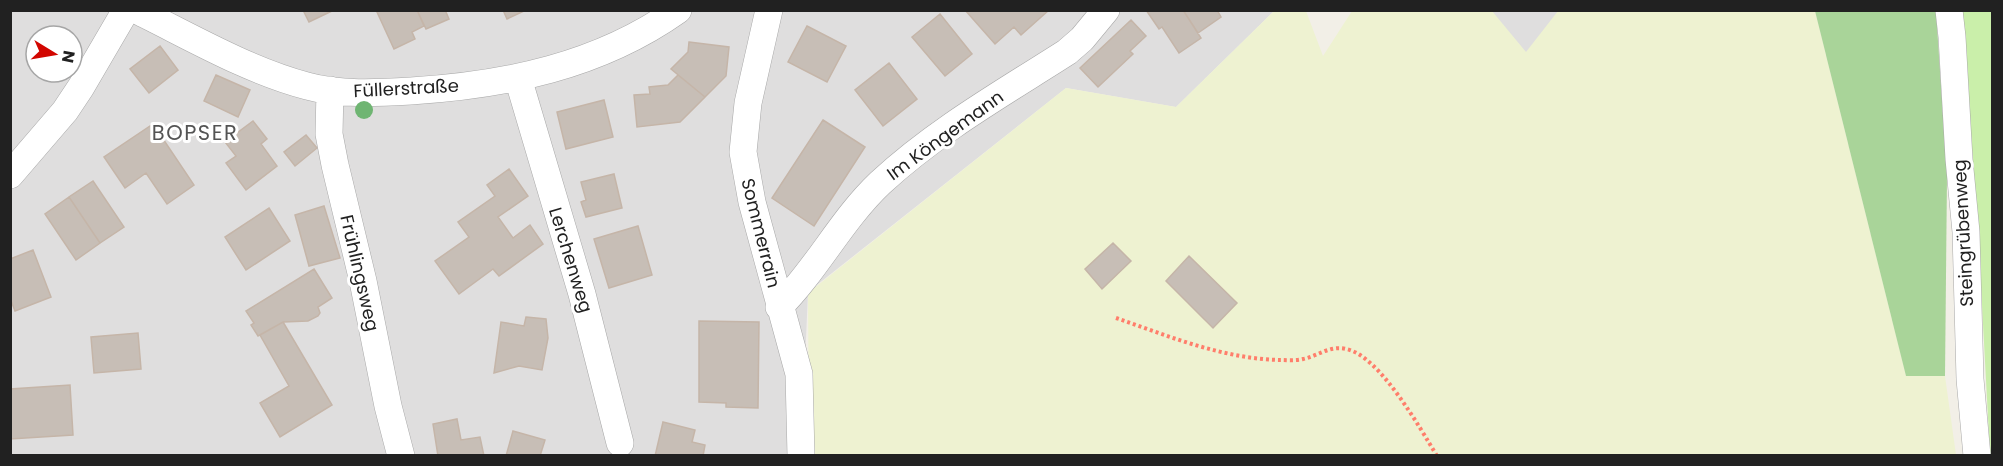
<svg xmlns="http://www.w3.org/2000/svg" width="2003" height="466" font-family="Poppins,sans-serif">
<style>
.residential{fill:#dfdede;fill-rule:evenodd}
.farmland{fill:#eef2d1}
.grass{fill:#caefaa}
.forest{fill:#a9d499}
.building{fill:#c7beb6;stroke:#c5b5a8;stroke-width:1.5}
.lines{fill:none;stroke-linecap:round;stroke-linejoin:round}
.street-casing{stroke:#a8a8a8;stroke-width:28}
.path{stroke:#ff7e6b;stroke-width:4;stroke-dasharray:3 3;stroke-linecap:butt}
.street{stroke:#fff;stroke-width:27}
.tree{fill:#6fb572}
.labels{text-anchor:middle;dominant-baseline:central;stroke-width:6;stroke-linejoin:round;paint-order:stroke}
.street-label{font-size:18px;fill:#212121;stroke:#fff}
.quarter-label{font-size:21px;letter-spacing:1.5px;fill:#545454;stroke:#fff}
</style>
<rect width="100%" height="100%" fill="#f2efe7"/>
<!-- residential -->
<path class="residential" d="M10,11h1264l-98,96 -110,-19 -258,204 -7,164 -790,-1zM36,36h36v36h-36z
M1488,11h74l-40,55z"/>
<!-- farmland -->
<path class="farmland" d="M1274,11h32l17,45 29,-45h140l34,41 32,-41h257l91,365h39l11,79h-1147l-1,-162 258,-205 110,19z"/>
<!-- grass -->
<path class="grass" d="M1961,11h31v444h-2l-13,-244z"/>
<!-- forest -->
<path class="forest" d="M1815,11h121l11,165 -2,200h-39z"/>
<!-- building -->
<path class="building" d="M303,10h31l-25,12z
M380,10h37l7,16 -12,6 3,7 -21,10 -17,-37z
M417,10h32l-3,2 3,7 -23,10z
M503,10h23l-19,9z
M965,10h84l-28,25 -7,-8 -19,17z
M1146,10h37l18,28 -22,15 -17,-26 -3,2z
M1183,10h34l4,7 -23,16z
M940,14l32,40 -27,22 -33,-39z
M1131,20l15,16 -16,15 3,3 -35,33 -18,-19z
M807,26l39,20 -19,36 -39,-20z
M689,42l40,5 -3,29 -21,21 -34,-28 17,-17z
M160,46l18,24 -29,23 -19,-24z
M889,63l28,36 -34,27 -28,-36z
M216,75l34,15 -12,27 -34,-16z
M678,75l27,22 -25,25 -43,5 -3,-32 16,-1 -1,-7 19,-2z
M604,100l9,37 -47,12 -9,-37z
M823,120l42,27 -51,79 -42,-28z
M253,121l14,18 -6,5 16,22 -31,24 -20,-27 10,-7 -11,-14z
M153,124l41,61 -27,19 -21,-31 -21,15 -21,-31z
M306,135l11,13 -22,18 -11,-14z
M509,169l19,27 -30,21 15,21 17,-13 13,19 -44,32 -6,-7 -34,25 -24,-33 34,-24 -11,-15 37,-26 -8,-11z
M614,174l8,34 -36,9 -5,-15 5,-2 -5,-18z
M93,181l31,46 -24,16 -31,-46z
M69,197l31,46 -24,17 -31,-46z
M324,206l16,52 -31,8 -14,-51z
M269,208l21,33 -44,29 -21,-33z
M638,226l14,49 -43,13 -15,-49z
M1113,243l18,18 -29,28 -17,-20z
M33,250l18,47 -36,14 -5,-13v-39z
M1189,256l48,47 -24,25 -47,-47z
M314,269l18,29 -14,9 2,6 -2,3 -10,5 -25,1 -25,14 -7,-11 3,-2 -8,-12z
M526,317l20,2 2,19 -6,32 -23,-4 -25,7 7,-51 23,4z
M699,321l60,1 -1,86 -32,-1v-4l-27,-1z
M283,322l49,83 -52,32 -20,-34 29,-17 -29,-51z
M138,333l3,36 -47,4 -3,-36z
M70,385l3,50 -63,4v-50z
M457,419l4,21 19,-3 4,19h-46l-5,-32z
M663,422l32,8 -3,12 13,3 -2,11h-48z
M513,431l32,9 -5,16h-34z"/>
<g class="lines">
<!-- street casing -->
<g class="street-casing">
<path id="street" d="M136,10c55,27 111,60 171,76 32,9 70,7 104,5 95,-6 188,-25 267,-81
M769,10l-21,93 -5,49 9,50 47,172 2,82
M1949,10l3,27 7,122 7,73 4,147 7,77
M518,78l64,216 38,149
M330,90l-1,44 6,31 28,116 25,125 13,50
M10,175l55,-64 16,-24 45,-77
M779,307c38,-38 62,-87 101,-124 56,-52 123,-90 187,-131l15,-13 24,-29"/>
</g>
<!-- path -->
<path class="path" d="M1116,318c52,18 108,41 164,42 7,0 16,1 23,-1 15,-3 27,-14 43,-10 33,6 74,79 91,107"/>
<!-- street -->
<use href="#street" class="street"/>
</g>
<!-- trees -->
<circle class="tree" cx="364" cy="110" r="9"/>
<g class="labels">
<!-- street labels -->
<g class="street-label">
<text transform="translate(406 88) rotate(-3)">Füllerstraße</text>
<text transform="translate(945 135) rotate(-36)">Im Köngemann</text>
<text transform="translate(761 233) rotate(76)">Sommerrain</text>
<text transform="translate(1963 233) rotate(-93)">Steingrübenweg</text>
<text transform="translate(571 260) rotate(73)">Lerchenweg</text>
<text transform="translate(360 273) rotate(77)">Frühlingsweg</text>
</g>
<!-- quarter labels -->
<g class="quarter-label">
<text x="195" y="132">BOPSER</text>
</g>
</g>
<!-- border -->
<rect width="2003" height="466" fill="none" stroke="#212121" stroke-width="24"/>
<!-- north arrow -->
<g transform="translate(54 54) rotate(101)"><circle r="28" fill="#ffffff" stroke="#a6a6a6" stroke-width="1.5"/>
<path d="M0-4.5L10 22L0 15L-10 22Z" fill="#d20600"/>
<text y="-9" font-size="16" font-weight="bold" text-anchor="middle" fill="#212121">N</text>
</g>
</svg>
